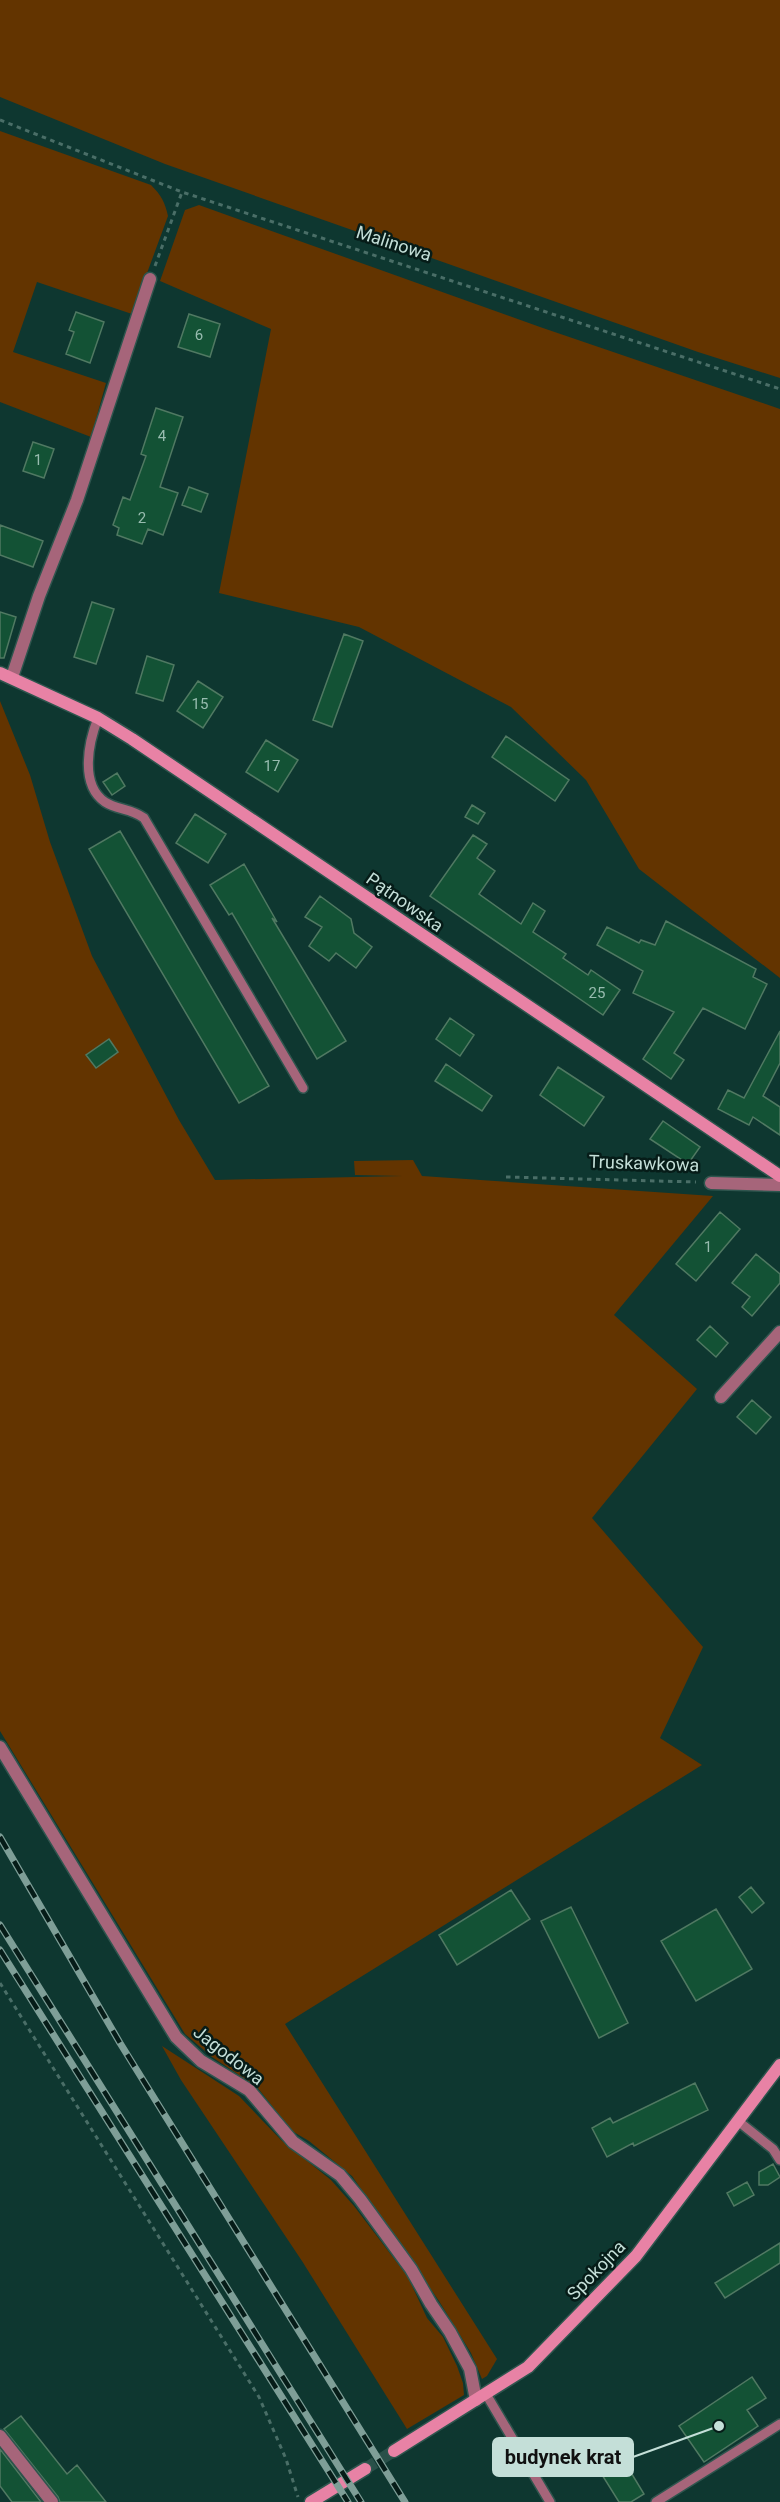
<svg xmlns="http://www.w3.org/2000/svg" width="780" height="2502" font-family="Roboto,sans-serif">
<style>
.green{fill:#633400}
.building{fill:#135235;stroke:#507962;stroke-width:1.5}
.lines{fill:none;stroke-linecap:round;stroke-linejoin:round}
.secondary-tunnel{stroke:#295049;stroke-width:12;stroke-dasharray:12 6;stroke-linecap:butt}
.lane-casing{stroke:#2f554e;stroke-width:12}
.street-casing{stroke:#2f554e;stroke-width:15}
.secondary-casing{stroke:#2f554e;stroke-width:15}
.path{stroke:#4a6e67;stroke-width:3;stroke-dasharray:4.5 4.5;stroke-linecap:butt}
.lane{stroke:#a6657a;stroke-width:9}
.street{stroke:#a6657a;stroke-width:12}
.secondary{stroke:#e882a5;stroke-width:12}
.rail-casing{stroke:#7e9e97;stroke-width:7}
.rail{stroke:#061c18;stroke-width:4.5;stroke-dasharray:14;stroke-linecap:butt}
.labels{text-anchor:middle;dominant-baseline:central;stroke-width:5;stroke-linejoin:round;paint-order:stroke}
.number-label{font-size:15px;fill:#98bcaf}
.street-label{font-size:18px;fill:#c4dfd8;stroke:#061c18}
.leader{fill:none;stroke:#c4dfd8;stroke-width:2}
.callout-dot{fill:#c4dfd8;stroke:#061c18;stroke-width:2}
.callout{fill:#c4dfd8;stroke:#c4dfd8;stroke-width:2}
.callout-label{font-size:20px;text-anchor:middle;font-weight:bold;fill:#111}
</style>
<rect width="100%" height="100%" fill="#0e3730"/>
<!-- green -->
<path class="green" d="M0,0h780v378l-82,-26 -533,-188 -165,-67z
M0,131l151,54c10,10 14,17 17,31l-36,98 -95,-32 -24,70 93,31 -15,54 -91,-35z
M199,205l341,122 240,82v569l-141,-109 -53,-89 -75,-73 -152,-80 -140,-34 52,-264 -111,-48 25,-71z
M0,701l30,74 20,67 42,114 87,164 36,60 187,-4 -47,-1 -1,-14 59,-1 9,16 291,20 -99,119 83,74 -105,129 111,129 -43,91 42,27 -417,259 212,335 -10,17 -5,3 -11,-26 -32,-52 -87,-125 -43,-35 -17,-10 -35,-44 -45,-30 -27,-23 -185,-303z
M162,2046l77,50 42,44 50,40 23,26 54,71 19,41 16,19 14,29 6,17 1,12 -57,34 -105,-168 -121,-181z"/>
<!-- building -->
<path class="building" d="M76,312l28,10 -14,41 -24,-9 8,-22 -5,-2z
M189,314l31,10 -10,33 -32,-10z
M156,408l27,9 -23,70 18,6 -15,42 -15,-6 -6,15 -25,-9 2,-7 -6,-3 10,-28 7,3 16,-44 -5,-2z
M33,442l21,7 -10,29 -21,-7z
M189,487l19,7 -7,18 -19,-7z
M0,525l43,16 -10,26 -33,-12z
M92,602l22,7 -18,55 -22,-7z
M0,612l16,5 -12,41h-4z
M344,634l19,7 -31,86 -19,-7z
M147,656l27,9 -11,36 -27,-8z
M198,681l25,16 -20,31 -26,-17z
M506,736l63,44 -14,21 -63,-44z
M266,740l32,20 -20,32 -32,-20z
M117,773l8,13 -13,9 -9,-13z
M472,805l13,8 -7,11 -13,-7z
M195,814l31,20 -18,29 -32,-20z
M120,831l149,255 -30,17 -150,-254z
M473,835l14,9 -10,14 18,13 -16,23 42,30 12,-21 12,8 -12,21 33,22 -3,4 25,17 3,-5 29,20 -17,25 -173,-119z
M244,864l33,58 -5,-4 74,123 -29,18 -85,-146 -3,2 -19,-30z
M320,896l31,23 3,14 18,14 -16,21 -20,-15 -7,8 -20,-15 13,-19 -17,-10z
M666,921l90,48 -3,8 14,7 -22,45 -42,-21 -29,45 10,7 -13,19 -28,-20 31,-47 -41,-19 10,-22 -46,-26 10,-18 32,16 2,-3 14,5z
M450,1018l24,17 -14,21 -24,-17z
M780,1031v32l-17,33 17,11v28l-27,-18 -4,8 -31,-16 10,-19 16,8z
M109,1039l9,13 -22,16 -10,-13z
M446,1064l46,32 -10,15 -47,-30z
M558,1067l46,30 -20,29 -44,-31z
M663,1121l37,26 -12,17 -38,-25z
M720,1212l20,17 -44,52 -20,-17z
M756,1254l24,20v9l-28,33 -10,-9 8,-10 -18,-14z
M710,1326l18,17 -12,14 -19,-17z
M752,1400l19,17 -15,17 -19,-17z
M751,1887l13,16 -12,10 -13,-16z
M511,1890l19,29 -73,46 -18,-30z
M571,1907l57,116 -29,15 -58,-117z
M716,1909l36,60 -56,32 -35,-60z
M695,2083l13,27 -74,36 -1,-3 -26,14 -15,-29 18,-10 3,5z
M773,2164l7,13 -12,8h-9v-13z
M747,2182l7,13 -20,11 -7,-13z
M780,2243v20l-55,35 -10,-15z
M752,2377l14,21 -19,12 11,16 -54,36 -25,-36z
M21,2416l46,58 10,-9 29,37h-46l-2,-5 -54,-68z
M0,2449l41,53h-29l-12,-16z
M621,2456l23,38 -13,8h-12l-20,-32z"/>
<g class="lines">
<!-- secondary-tunnel -->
<path class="secondary-tunnel" d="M365,2469l29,-18"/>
<!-- lane casing -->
<g class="lane-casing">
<path id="lane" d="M98,718c-9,23 -19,66 7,84 12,8 25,6 39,16l159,270
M738,2121l35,28 7,11
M486,2394l64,108
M656,2502l124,-78"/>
</g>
<!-- street casing -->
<g class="street-casing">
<path id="street" d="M12,677l27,-81 38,-96 73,-221
M711,1183l69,2
M721,1397l59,-65
M0,1747l176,290 25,24 48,29 44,52 47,33 20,24 51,70 20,35 19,28 20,37 6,31
M0,2436l52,66"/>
</g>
<!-- secondary casing -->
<g class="secondary-casing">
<path id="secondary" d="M0,673l98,45 34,21 648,437
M394,2451l134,-84 108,-111 144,-191
M311,2502l54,-33"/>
</g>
<!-- path -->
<path class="path" d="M0,120l182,72 598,197
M155,266l27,-74
M506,1177l190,5
M0,1983l259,414 27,62 12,38"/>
<!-- lane -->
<use href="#lane" class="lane"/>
<!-- street -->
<use href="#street" class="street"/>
<!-- secondary -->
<use href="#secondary" class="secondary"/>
<!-- rail casing -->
<g class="rail-casing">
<path id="rail" d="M0,1837l120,206 285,459
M0,1925l361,577
M0,1950l348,552"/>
</g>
<!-- rail -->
<use href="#rail" class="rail"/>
</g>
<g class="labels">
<!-- number labels -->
<g class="number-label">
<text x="199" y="335">6</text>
<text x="162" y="436">4</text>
<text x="38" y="460">1</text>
<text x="142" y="518">2</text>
<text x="200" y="704">15</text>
<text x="272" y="766">17</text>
<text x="597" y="993">25</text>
<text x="708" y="1247">1</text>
</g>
<!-- street labels -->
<g class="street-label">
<text transform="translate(394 243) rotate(18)">Malinowa</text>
<text transform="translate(405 902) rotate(35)">Pątnowska</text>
<text transform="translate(644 1163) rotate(2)">Truskawkowa</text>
<text transform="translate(229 2055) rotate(38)">Jagodowa</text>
<text transform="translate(596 2270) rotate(-46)">Spokojna</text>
</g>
</g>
<!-- callouts -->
<path class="leader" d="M719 2426L633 2457"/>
<circle class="callout-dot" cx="719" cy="2426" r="6"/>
<rect class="callout" x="493" y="2438" width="140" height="38" rx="6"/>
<g class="callout-label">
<text x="563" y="2464">budynek krat</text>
</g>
</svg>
